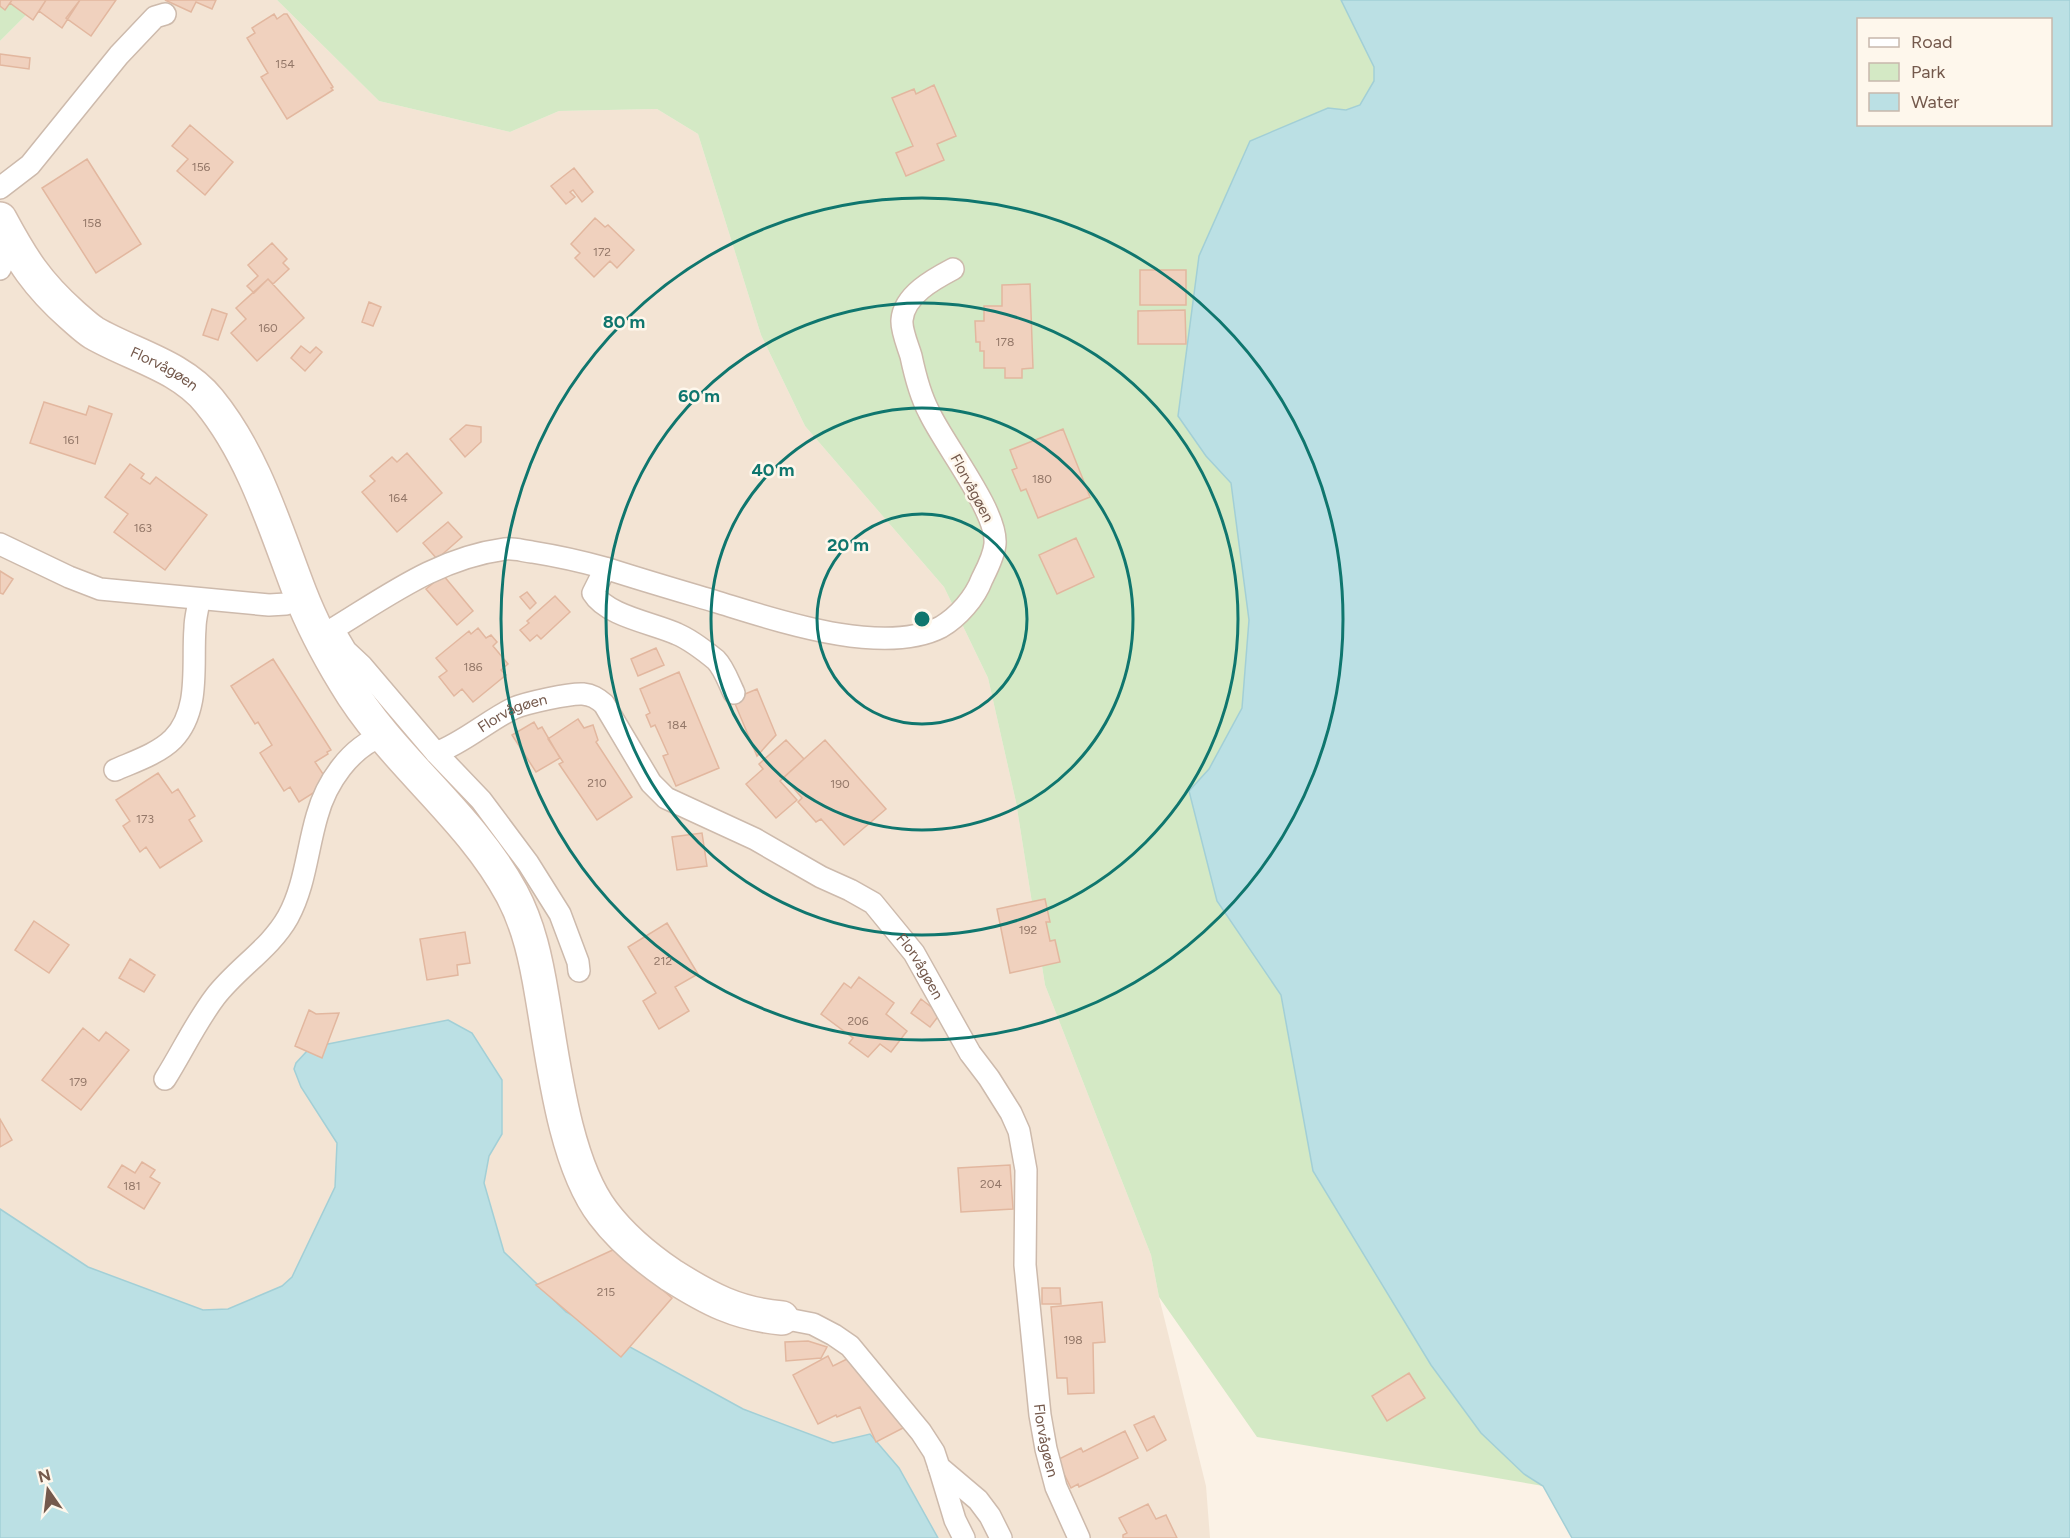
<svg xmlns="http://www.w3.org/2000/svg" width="2070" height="1538" font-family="Figtree,sans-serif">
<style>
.residential{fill:#f3e4d4}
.green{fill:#d4e9c5}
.water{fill:#bbe0e4;stroke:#a2cfd6;stroke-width:1.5;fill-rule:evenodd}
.building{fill:#f0d1be;stroke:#e2b79f;stroke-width:1.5}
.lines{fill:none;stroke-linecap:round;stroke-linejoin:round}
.lane-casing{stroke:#cdbaac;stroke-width:24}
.secondary-casing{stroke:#d2bcad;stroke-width:36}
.lane{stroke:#fff;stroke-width:21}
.secondary{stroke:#fff;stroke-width:33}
.ring{fill:none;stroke:#0f766e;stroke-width:3}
.labels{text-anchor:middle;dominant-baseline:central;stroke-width:5;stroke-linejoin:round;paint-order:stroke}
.number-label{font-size:12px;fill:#937768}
.street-label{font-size:15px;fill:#74594c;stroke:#fef7ec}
.centre{fill:#0f766e;stroke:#fef7ec;stroke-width:3}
.ring-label{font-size:18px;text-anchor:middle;font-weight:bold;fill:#0f766e;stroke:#fef7ec;stroke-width:5;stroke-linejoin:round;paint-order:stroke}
</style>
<rect width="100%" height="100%" fill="#fbf2e6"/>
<!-- residential -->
<path class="residential" d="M41,0h236l102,101 131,31 49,-21 98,-2 41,25 63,201 44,91 139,161 44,91 28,124 29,183 106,270 8,42 47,189 4,52h-272l-39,-70 -29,-34 -37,9 -90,-34 -177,-97 -62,-60 -20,-69 5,-27 13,-22 -201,-47 36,56 -2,44 -43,90 -10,9 -54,24h-25l-115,-43 -88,-58v-1168z"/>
<!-- green -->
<path class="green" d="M0,0h41l-41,41z
M277,0h1064l33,67 1,14 -15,24 -14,5 -18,-2 -122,348 25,27 18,137 -7,88 -33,61 -20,22 28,110 64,94 32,176 118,194 50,68 43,41 19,12 -286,-49 -98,-140 -8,-42 -106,-270 -29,-183 -28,-124 -44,-91 -139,-161 -44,-91 -63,-201 -41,-25 -98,2 -49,21 -131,-31z"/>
<!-- water -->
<path class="water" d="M1341,0h729v1538h-498l-29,-52 -19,-12 -43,-41 -50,-68 -118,-194 -32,-176 -64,-94 -28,-110 20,-22 33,-61 7,-88 -18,-137 -25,-27 -28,-40 21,-160 51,-115 78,-33 18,2 14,-5 14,-24v-14zM1858,20h192v104h-192z
M448,1020l24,13 30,47v54l-13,22 -5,27 20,69 62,60 177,97 90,34 37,-9 29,34 39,70h-938v-329l88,58 115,43 25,-1 54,-23 10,-9 43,-90 2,-44 -36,-56 -7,-18 2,-6 12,-13 20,-6z"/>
<!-- building -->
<path class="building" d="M0,0h12l-7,10 -5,-4z
M12,0h34l-13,20 -23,-17z
M46,0h34l-18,28 -23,-17z
M80,0h36l-25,36 -25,-18z
M165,0h51l-4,9 -16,-7 -5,10z
M274,14l3,5 7,-5h3l46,73 -2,1 2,2 -46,29 -26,-42 7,-4 -21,-35 8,-5 -3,-5z
M0,54l30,4 -1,11 -29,-4z
M934,85l22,51 -19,8 7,16 -38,16 -10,-23 17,-7 -21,-48 22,-9 2,5z
M190,125l43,37 -28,33 -28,-24 11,-12 -16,-13z
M87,159l54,85 -45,29 -54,-85z
M574,168l19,24 -11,10 -9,-12 -3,2 5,5 -9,7 -15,-18z
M595,218l10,9 3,-2 26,25 -17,18 -7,-7 -16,16 -19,-19 5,-5 -9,-9z
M272,243l15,16 -4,4 6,6 -16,15 -5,-5 -14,14 -7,-7 11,-10 -10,-11z
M1140,270h46v35h-46z
M268,279l36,39 -47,43 -26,-28 15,-14 -10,-11z
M1030,284l3,84 -11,1v9h-17v-10h-21v-17h-4v-9h-4l-1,-21h9v-15h18v-21z
M369,302l12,5 -8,19 -11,-4z
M212,309l15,5 -9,26 -15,-5z
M1185,310l1,34h-48v-33z
M301,346l9,7 6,-6 6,5 -17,19 -14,-13z
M44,402l42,13 3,-9 23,8 -17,50 -65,-21z
M466,425l15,2v15l-16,15 -15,-18z
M1063,429l27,68 -52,21 -12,-29 -5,2 -9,-21 5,-2 -7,-18z
M407,453l35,40 -45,39 -35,-40 13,-11 -5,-5 22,-19 5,5z
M130,464l14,10 -3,4 9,6 6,-7 51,38 -42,55 -51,-38 14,-18 -23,-17z
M448,522l14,15 -25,22 -14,-16z
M1076,538l18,39 -37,17 -18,-39z
M0,571l13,8 -10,15 -3,-1z
M443,575l30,36 -16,14 -31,-36z
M527,592l9,11 -6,6 -10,-12z
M555,596l15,16 -29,27 -4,-4 -7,6 -10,-11 9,-7 -2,-2z
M478,628l8,10 5,-3 6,7 -4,4 15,18 -7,6 5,5 -33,27 -11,-13 -8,7 -15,-19 8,-6 -11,-13 33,-27 2,3z
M656,648l8,17 -26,11 -7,-17z
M273,659l58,91 -4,2 1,2 -13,8 14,21 -30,19 -9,-15 -6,4 -24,-38 12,-8 -14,-23 -3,2 -24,-38z
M679,672l40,96 -43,18 -13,-30 5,-2 -13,-29 -4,2 -5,-12 4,-2 -10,-24z
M757,689l19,46 -19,21 -24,-57z
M578,719l6,9 9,-3 5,15 -2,2 36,55 -35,23 -38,-56 4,-2 -15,-23z
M534,722l4,7 4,-2 18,31 -24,14 -24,-37z
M786,740l18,19 -24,22 17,19 -21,18 -30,-34 17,-15 -4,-5z
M825,740l61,69 -42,36 -23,-26 -5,3 -18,-20 4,-4 -18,-21z
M158,773l14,20 6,-4 17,27 -6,4 13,21 -42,27 -14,-21 -6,5 -17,-26 7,-5 -14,-21z
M702,833l5,33 -30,4 -5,-33z
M1045,899l5,23h-4l4,19 5,-1 5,22 -50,11 -13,-64z
M34,921l35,24 -20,28 -34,-23z
M667,923l31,51 -23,13 14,24 -30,18 -16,-28 13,-8 -28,-46z
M465,932l5,31 -13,2 1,10 -31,5 -7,-41z
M130,959l25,16 -11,17 -25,-14z
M859,977l35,26 -8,11 21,17 -16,21 -11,-8 -12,13 -19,-14 4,-5 -32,-24 23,-31 7,5z
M921,999l19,15 -10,13 -19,-14z
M309,1010l7,4 23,-1 -17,45 -27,-12z
M83,1028l16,13 7,-9 23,18 -48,60 -39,-30z
M0,1119l12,21 -12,7z
M142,1162l13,8 -5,7 10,6 -16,26 -36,-22 14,-22 13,8z
M1010,1165l3,44 -52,3 -3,-44z
M615,1249l57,49 -51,59 -85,-72z
M1042,1288h18l1,16h-19z
M1102,1302l3,40 -12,1 1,50 -26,1 -1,-16h-10l-6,-71z
M808,1341l19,6 -6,11 -35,3 -1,-19z
M828,1356l5,10 14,-7 58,68 -29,15 -16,-35 -23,10 -1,-2 -18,9 -25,-49z
M1409,1373l16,25 -38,23 -15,-25z
M1154,1416l12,24 -19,11 -13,-26z
M1125,1431l13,27 -34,17 -25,12 -1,-3 -7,4 -14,-28 24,-12 2,4z
M1148,1504l8,15 10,-4 11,23h-54v-3l4,-2 -8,-15z"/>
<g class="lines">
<!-- lane casing -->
<g class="lane-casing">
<g id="lane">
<path d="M0,188l30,-23 89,-110 36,-38 10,-3"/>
<path d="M0,269l12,-27"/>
<path d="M0,544l69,33 31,12 169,16 17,-1 16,-6"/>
<path d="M605,569l-12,24c14,23 60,30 84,41 12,5 28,17 39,26 8,8 13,23 18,33"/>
<path d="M333,629l13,22 16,15 74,87 45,47 47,63 32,51 18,48 1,9"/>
<path d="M320,635l13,-6c56,-34 105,-71 172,-80 9,-1 18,2 27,3 25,4 48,9 73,16 37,12 75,23 112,34 59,18 166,55 224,25 17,-10 34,-29 41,-48 5,-10 12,-23 13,-35 3,-32 -52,-101 -66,-132 -9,-17 -14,-37 -18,-56 -3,-10 -10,-26 -9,-36 2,-25 32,-41 51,-51"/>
<path id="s1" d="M436,753c29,-11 51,-32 78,-45 12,-5 56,-15 69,-14 9,1 14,4 21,10l47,79 15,15 89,41 66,38 29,13 23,13 41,50 56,100 19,25 22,35 8,18 7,39 -1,95 15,150 6,34 10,38 23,51"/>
<path d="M115,770c18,-8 43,-16 58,-31 28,-29 19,-75 22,-111 0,-10 3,-19 4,-28"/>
<path d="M165,1079c17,-27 31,-57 50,-82 22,-29 55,-48 73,-80 17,-31 19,-67 29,-101 9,-33 33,-69 67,-81"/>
<path d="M782,1318l31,6 21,11 16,11 71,86 13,20 5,15 39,33 12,16 11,22"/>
<path d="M939,1467l16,53 9,18"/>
</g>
</g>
<!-- secondary casing -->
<g class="secondary-casing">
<g id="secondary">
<path id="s2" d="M0,219c22,41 37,65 72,96 7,6 14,13 22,18 38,22 87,33 115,68 45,55 66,127 91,192 12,31 28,61 45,89 46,78 124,132 167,212 17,32 24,66 30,102 11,63 22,166 61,217 18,24 43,45 68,62 38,24 66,39 111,43"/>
</g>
</g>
<!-- lane -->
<use href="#lane" class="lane"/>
<!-- secondary -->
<use href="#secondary" class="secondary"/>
</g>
<!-- distance rings -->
<g class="ring">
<circle cx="922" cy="619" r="105"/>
<circle cx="922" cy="619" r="211"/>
<circle cx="922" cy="619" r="316"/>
<circle cx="922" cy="619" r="421"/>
</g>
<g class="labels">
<!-- number labels -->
<g class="number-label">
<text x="285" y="64">154</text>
<text x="201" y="167">156</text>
<text x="92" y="223">158</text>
<text x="602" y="252">172</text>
<text x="268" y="328">160</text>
<text x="1005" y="342">178</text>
<text x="71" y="440">161</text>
<text x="1042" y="479">180</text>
<text x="398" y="498">164</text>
<text x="143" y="528">163</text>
<text x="473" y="667">186</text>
<text x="677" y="725">184</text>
<text x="597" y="783">210</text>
<text x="840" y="784">190</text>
<text x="145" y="819">173</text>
<text x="1028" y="930">192</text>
<text x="663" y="961">212</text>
<text x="858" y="1021">206</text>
<text x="78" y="1082">179</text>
<text x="991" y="1184">204</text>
<text x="132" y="1186">181</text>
<text x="606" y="1292">215</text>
<text x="1073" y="1340">198</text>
</g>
<!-- street labels -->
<g class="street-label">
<text stroke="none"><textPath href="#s2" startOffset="228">Florvågøen</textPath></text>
<text transform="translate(972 488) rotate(62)">Florvågøen</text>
<text stroke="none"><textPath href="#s1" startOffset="87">Florvågøen</textPath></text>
<text stroke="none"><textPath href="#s1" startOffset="609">Florvågøen</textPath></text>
<text stroke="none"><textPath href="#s1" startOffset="1113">Florvågøen</textPath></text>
</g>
</g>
<circle cx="922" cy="619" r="9" class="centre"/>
<g class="ring-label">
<text x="624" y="328">80 m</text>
<text x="699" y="402">60 m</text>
<text x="773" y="476">40 m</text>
<text x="848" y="551">20 m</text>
</g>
<!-- legend -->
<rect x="1857" y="18" width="195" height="108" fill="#fef7ec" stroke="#c7b8ac" stroke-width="1.5"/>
<rect x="1869" y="38" width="30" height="9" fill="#ffffff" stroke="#c7b8ac" stroke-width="1.5"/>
<text x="1911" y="48" font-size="18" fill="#74594c">Road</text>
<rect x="1869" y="63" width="30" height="18" fill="#d4e9c5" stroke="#c7b8ac" stroke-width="1.5"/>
<text x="1911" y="78" font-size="18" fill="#74594c">Park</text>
<rect x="1869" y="93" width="30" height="18" fill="#bbe0e4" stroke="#c7b8ac" stroke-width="1.5"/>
<text x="1911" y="108" font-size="18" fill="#74594c">Water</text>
<!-- north arrow -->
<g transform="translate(48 1490) rotate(346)" stroke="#fef7ec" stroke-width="4.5" paint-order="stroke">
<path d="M0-4.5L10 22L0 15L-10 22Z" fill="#74594c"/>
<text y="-9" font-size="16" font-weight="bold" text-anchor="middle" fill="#74594c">N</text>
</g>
</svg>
